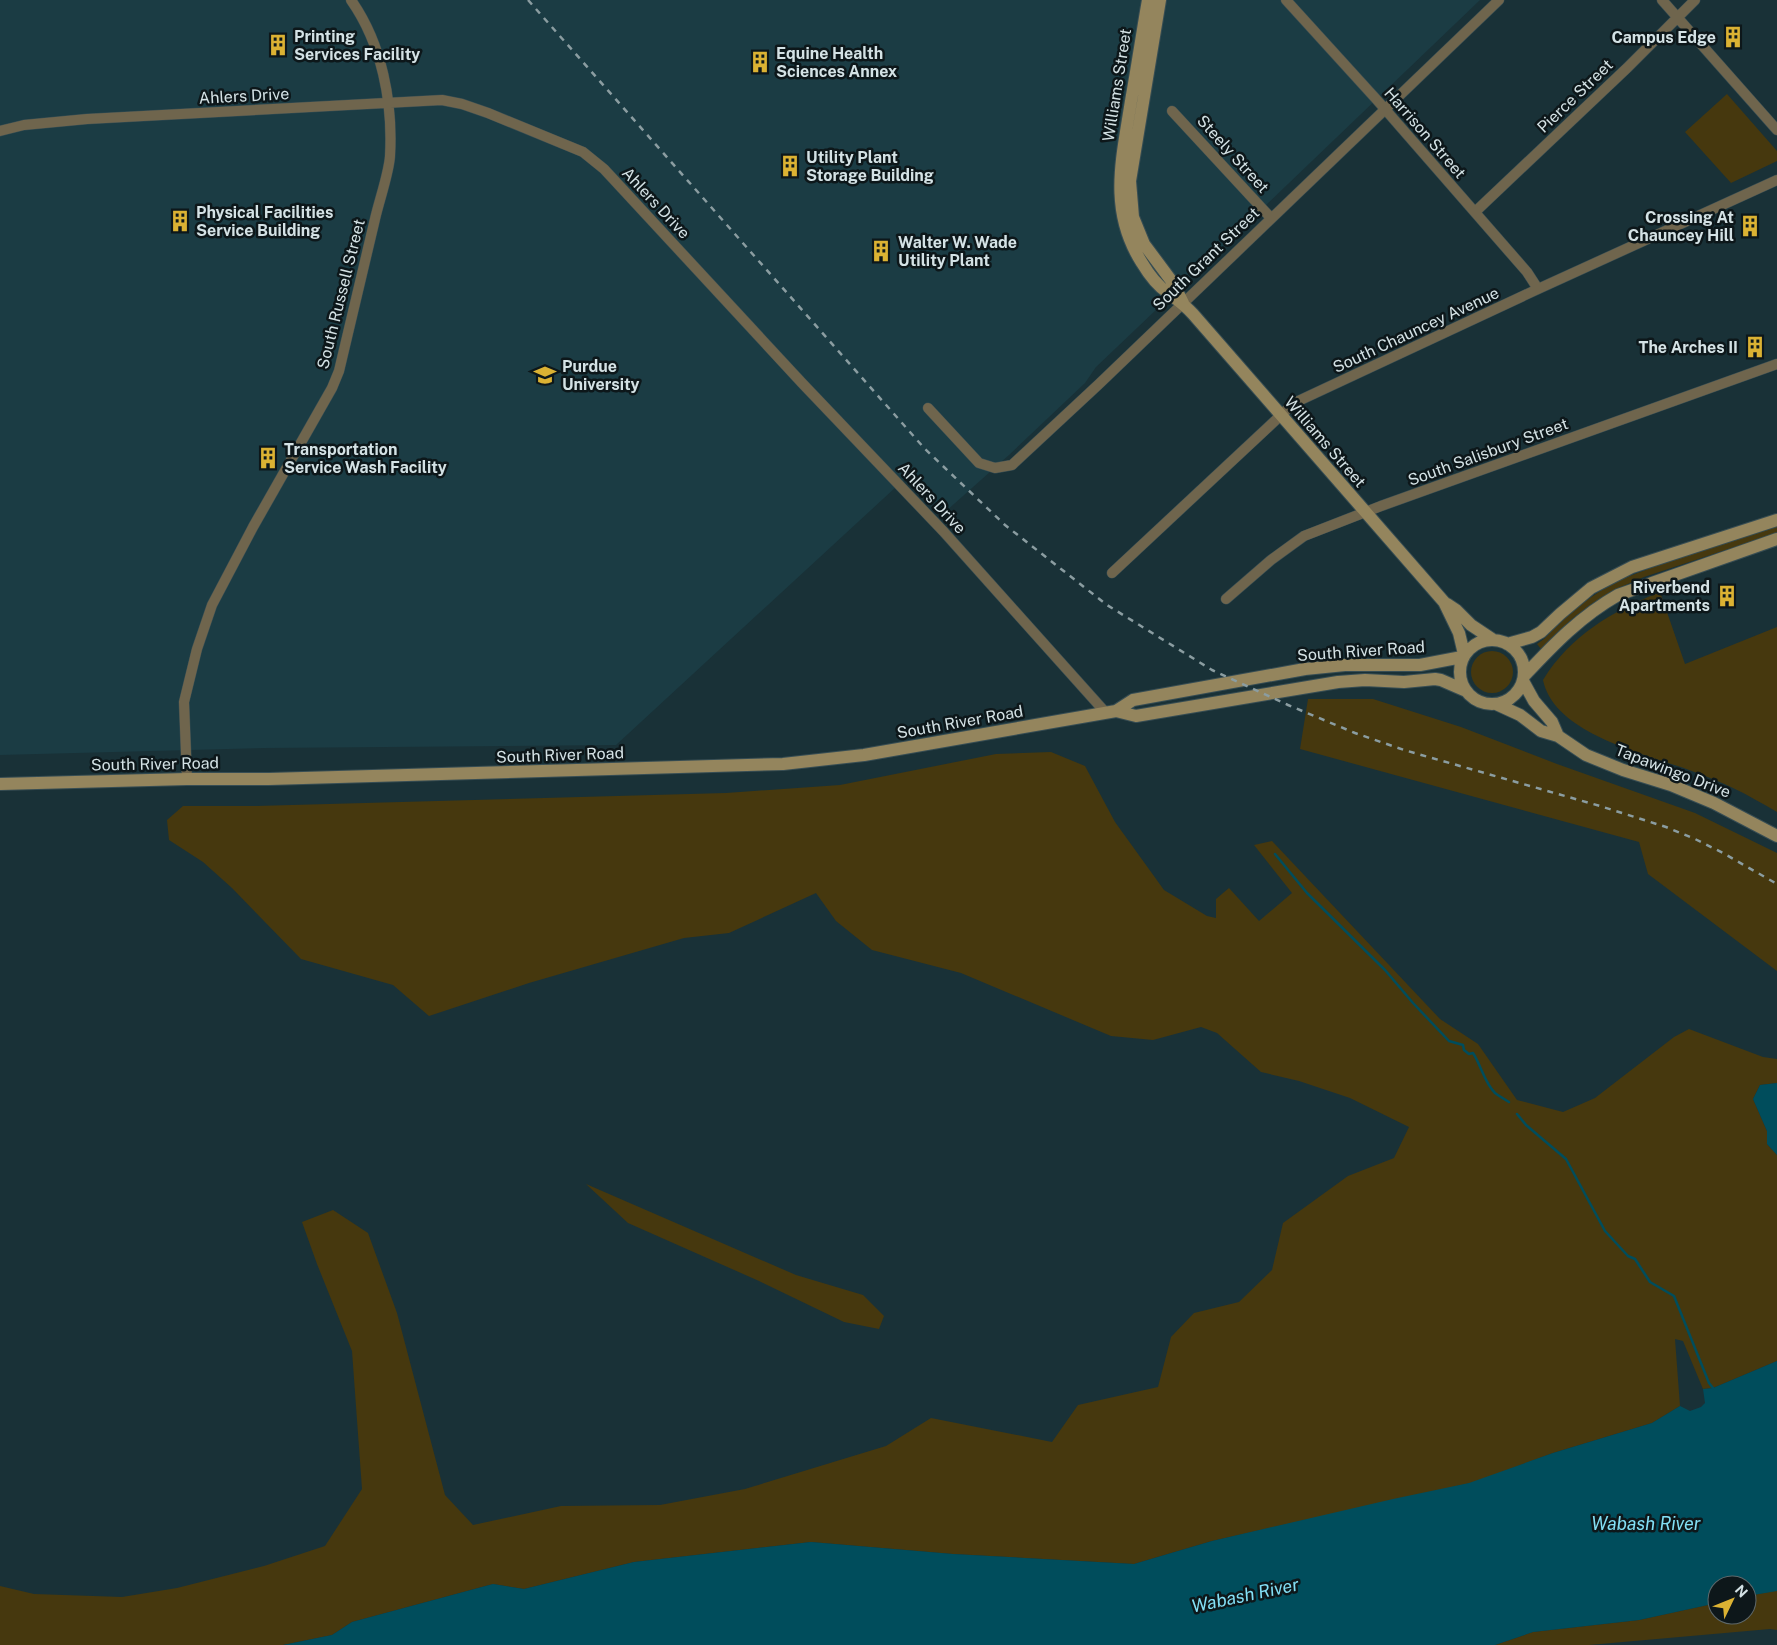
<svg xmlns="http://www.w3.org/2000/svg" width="1777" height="1645" font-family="'Public Sans',sans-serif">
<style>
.built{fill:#1b3c44}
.green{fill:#46380e}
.water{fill:#004d5c}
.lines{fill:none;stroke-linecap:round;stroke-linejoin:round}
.stream{stroke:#004d5c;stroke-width:2.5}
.street-casing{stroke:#374d53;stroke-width:11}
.secondary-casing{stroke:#374d53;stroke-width:14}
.street{stroke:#6f654d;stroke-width:10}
.secondary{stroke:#94855d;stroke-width:12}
.rail{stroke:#8b9da1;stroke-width:2.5;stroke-dasharray:6 6;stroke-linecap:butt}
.labels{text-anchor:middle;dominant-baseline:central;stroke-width:5;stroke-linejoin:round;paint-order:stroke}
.poi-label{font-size:16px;font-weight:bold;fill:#d4e2e5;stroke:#0d171a;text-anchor:start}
.street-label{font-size:16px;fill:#d4e2e5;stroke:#0d171a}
.water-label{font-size:18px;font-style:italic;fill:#83e0f6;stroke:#0d171a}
</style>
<rect width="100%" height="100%" fill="#193137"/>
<!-- built -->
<path class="built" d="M0,0h1480l-289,277h-9l-24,21v10l-62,59 -11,16 -76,72 -64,57 -36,-37 -293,270 -350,3 -266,7z"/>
<!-- green -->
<path class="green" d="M1727,94l50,57v10l-46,22 -46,-51z
M1777,526v7l-133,44 -23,10 -28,16 -21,16 -31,30 -4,-5 7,-5 28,-29 30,-20 20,-11 39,-15z
M1660,592l25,72 92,-37v185c-14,-8 -29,-17 -44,-24 -21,-10 -45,-19 -68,-26 -40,-14 -112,-34 -122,-82 28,-45 68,-68 117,-88z
M1471 672a21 21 0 1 1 42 0a21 21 0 1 1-42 0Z
M1308,699h65l88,28 96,37 138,49 82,40v118l-129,-97 -9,-32 -339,-93z
M1051,752l34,14 30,56 49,68 43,26 9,2v-19l13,-11 30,33 33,-28 -38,-48 18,-4 168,178 38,25 39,56 46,12 32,-14 79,-61 15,-8 74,28 14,2v24l-17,2 -7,14 14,32v13l10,11v206l-64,27 -10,1 -20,-48 -8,-2 5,67 -28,17 -99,30 -78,29 -263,59 -78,23 -181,-10 -142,-12 -177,20 -110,27 -31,-5 -141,38 -20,13 -49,10h-283v-59l34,8 88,3 55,-9 87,-22 61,-20 37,-57 -10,-138 -35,-87 -15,-42 31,-12 35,23 29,80 48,182 28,30 88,-19 99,-1 85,-16 141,-43 45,-28 121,24 26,-37 80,-18 13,-50 23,-24 45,-11 33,-32 11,-47 65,-47 46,-18 15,-31 -59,-29 -51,-17 -38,-9 -44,-39 -16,-6 -48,13 -42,-4 -150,-63 -89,-23 -36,-29 -20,-28 -87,40 -45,5 -155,45 -100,33 -36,-31 -92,-26 -69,-71 -29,-26 -34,-22 -2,-20 16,-14h73l470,-13 114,-8 156,-31z
M586,1184l210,91 67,20 21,21 -5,13 -35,-7 -85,-41 -131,-58z
M1775,1591h2v39l-7,-1 -181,16h-94l38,-13 106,-12 78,-17v12h30v-19z"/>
<!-- water -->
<path class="water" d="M1777,1083v72l-10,-11v-13l-14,-32 7,-14z
M1777,1361v230l-30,5v-11h-30v18l-78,17 -106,12 -38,13h-1212l49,-10 20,-13 141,-38 31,5 110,-27 177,-20 142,12 181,10 78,-23 181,-42 76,-16 84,-30 99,-30 28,-17 10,5 11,-4 4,-4 -2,-14 10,-1z"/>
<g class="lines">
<!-- stream -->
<path class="stream" d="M1275,854l32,39 78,77 28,33 36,38 14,4 1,5 5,4 4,-1c8,12 11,29 22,40 4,3 9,6 14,9
M1517,1114l9,11 40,34 39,72 23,25 7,3 15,23 24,14 35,87 4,5"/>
<!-- street casing -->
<g class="street-casing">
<path id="street" d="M1286,0l91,100 150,172 11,17
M1662,0l115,130
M1172,111l99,107
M0,131l24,-6 63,-6 355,-19 20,4 26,9 95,39 21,17 198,214 142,149 162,181
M1475,212l152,-144 68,-68
M928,408l51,55 16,5 17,-3 87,-81 400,-384
M1112,573l182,-170 244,-114 239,-109
M1226,599l45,-39 33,-24 77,-30 396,-142
M187,779l-3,-77 13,-53 15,-44 41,-78 79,-139 7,-17c12,-51 24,-102 36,-152 4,-18 14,-46 15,-63 3,-54 -8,-112 -39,-156"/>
</g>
<!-- secondary casing -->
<g class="secondary-casing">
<path id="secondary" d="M1148,0c-6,34 -11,68 -17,101 -9,58 -23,109 11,162 6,10 16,23 25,29 10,8 17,12 26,22l251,288 15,31 5,21
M1160,0l-30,181 3,36 11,27 29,39 10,20
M1447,604l9,6 15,15 21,14
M1460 672a32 32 0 1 1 64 0a32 32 0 1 1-64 0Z
M1507,644l25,-7 9,-5 19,-18 31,-26 41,-21 145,-47
M1525,675c29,-31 56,-59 93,-80l159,-56
M1523,681l11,20 18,21 6,14
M1496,704l24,11 21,16 17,5 28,19 37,15 48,15 43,18 63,33
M1116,711l17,-11 172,-31 40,-4h75l42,-8
M0,784l187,-5h82l514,-15 81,-9 252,-44 20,5 202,-34 27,-2 39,2 31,-3 6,1 23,10"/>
</g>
<!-- street -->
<use href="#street" class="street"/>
<!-- secondary -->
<use href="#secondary" class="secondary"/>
<!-- rail -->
<path class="rail" d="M528,0l397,449 80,76 102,80 105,65 76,35 67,28 49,17 196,56 66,21 29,12 28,14 54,31"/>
</g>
<!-- icons -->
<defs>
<g id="building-bare" transform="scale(1.725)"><path d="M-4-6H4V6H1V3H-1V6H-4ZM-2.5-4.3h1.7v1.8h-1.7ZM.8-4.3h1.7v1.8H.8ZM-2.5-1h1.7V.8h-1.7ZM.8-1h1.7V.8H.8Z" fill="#dbb233" stroke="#0d171a" stroke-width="2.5" paint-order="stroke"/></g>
<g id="university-bare" transform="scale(1.725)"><path d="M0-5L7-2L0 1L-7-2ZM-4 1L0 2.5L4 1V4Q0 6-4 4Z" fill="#dbb233" stroke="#0d171a" stroke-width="2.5" paint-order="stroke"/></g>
</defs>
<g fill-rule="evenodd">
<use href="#building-bare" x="1733" y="37"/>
<use href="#building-bare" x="278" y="45"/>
<use href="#building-bare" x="760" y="62"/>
<use href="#building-bare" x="790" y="166"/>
<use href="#building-bare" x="180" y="221"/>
<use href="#building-bare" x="1750" y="226"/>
<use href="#building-bare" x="881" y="251"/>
<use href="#building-bare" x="1755" y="347"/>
<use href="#university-bare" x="545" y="375"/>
<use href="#building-bare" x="268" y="458"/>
<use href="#building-bare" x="1727" y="596"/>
</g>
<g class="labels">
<!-- poi labels -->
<g class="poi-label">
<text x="294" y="36">Printing<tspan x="294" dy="18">Services Facility</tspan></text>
<text x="1716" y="37" text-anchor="end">Campus Edge</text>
<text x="776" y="53">Equine Health<tspan x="776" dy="18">Sciences Annex</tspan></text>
<text x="806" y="157">Utility Plant<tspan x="806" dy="18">Storage Building</tspan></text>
<text x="196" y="212">Physical Facilities<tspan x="196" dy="18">Service Building</tspan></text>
<text x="1734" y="217" text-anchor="end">Crossing At<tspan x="1734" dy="18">Chauncey Hill</tspan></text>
<text x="898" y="242">Walter W. Wade<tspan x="898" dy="18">Utility Plant</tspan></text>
<text x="1738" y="347" text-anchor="end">The Arches II</text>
<text x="562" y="366">Purdue<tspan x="562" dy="18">University</tspan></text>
<text x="284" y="449">Transportation<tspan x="284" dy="18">Service Wash Facility</tspan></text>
<text x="1710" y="587" text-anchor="end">Riverbend<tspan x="1710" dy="18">Apartments</tspan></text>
</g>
<!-- street labels -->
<g class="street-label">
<text transform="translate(1117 85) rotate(-81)">Williams Street</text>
<text transform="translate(244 96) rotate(-3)">Ahlers Drive</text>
<text transform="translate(1575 96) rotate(-44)">Pierce Street</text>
<text transform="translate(1425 133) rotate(49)">Harrison Street</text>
<text transform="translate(1233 154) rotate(48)">Steely Street</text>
<text transform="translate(656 203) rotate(47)">Ahlers Drive</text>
<text transform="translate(1206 259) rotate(-44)">South Grant Street</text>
<text transform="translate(341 294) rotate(-76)">South Russell Street</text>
<text transform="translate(1416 330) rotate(-25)">South Chauncey Avenue</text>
<text transform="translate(1325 442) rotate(49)">Williams Street</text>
<text transform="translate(1488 452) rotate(-20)">South Salisbury Street</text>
<text transform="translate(932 498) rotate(47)">Ahlers Drive</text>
<text transform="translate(1361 651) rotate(-4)">South River Road</text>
<text transform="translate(960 722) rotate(-10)">South River Road</text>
<text transform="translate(560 755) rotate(-2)">South River Road</text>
<text transform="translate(155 764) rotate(-1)">South River Road</text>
<text transform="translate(1673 771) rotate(21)">Tapawingo Drive</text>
</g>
<!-- water labels -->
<g class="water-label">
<text x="1646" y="1523">Wabash River</text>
<text transform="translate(1245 1595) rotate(-12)">Wabash River</text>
</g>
</g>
<!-- north arrow -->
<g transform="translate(1732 1600) rotate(47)"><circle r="24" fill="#0d171a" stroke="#5d686b"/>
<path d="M0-4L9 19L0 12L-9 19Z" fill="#dbb233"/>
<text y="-8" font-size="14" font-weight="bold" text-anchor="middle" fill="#d4e2e5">N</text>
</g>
</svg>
